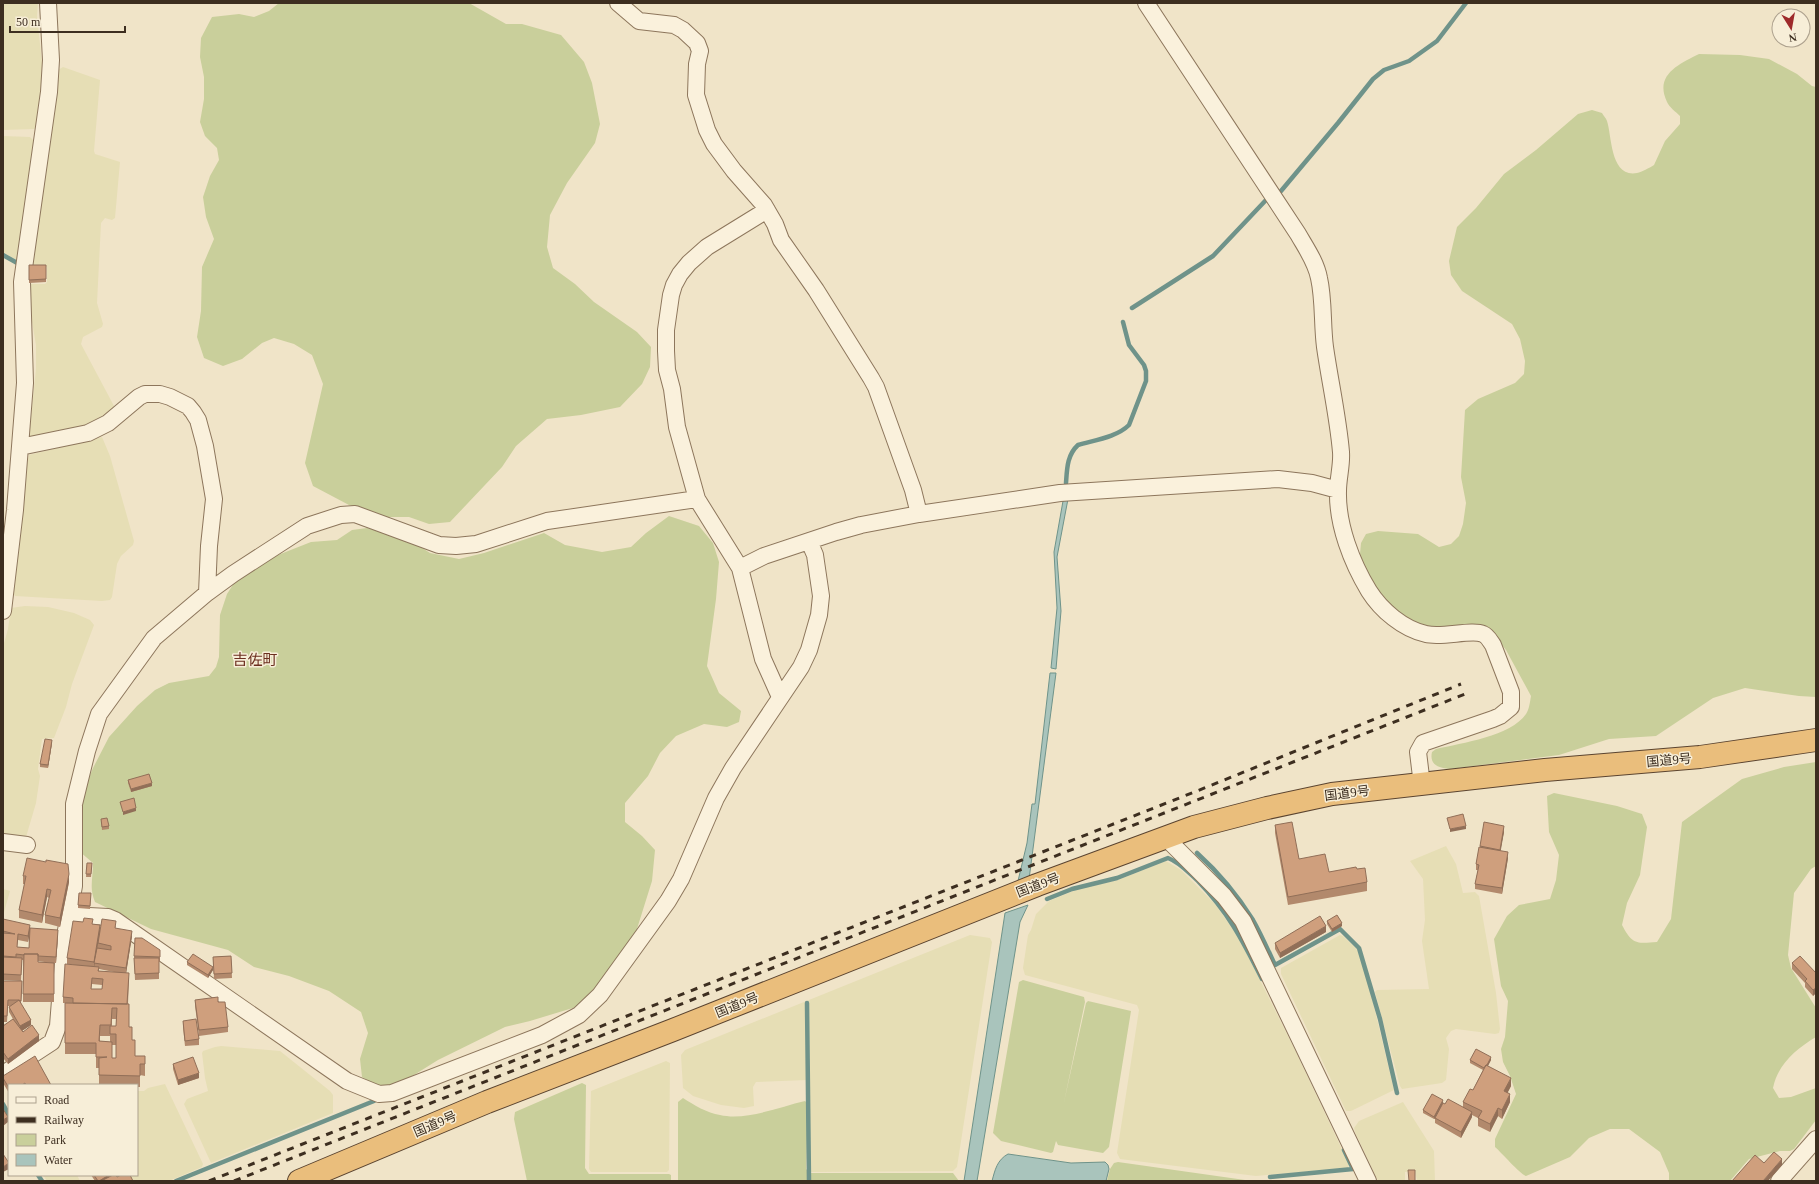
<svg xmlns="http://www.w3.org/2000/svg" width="1819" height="1184" font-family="'Times New Roman','Noto Sans JP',serif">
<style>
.farmland{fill:#e6deb5}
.green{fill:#c9cf9b}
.water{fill:#a9c4bc;stroke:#6f938a}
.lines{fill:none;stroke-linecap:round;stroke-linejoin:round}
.stream{stroke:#6f938a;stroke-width:4.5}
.minor-casing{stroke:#8d765c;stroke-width:18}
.trunk-casing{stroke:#5b4430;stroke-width:24}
.minor{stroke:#faf1dc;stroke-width:16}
.trunk{stroke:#eabe7c;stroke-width:22}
.rail{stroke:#3d2e20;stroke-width:3;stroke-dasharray:7 7;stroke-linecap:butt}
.wall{fill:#b2896c;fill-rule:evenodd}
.shaded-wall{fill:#916f58}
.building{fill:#cf9f7d;stroke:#916f58;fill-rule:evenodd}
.labels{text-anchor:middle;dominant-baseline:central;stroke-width:3;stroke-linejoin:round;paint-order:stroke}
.street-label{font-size:13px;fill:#3d2e20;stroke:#f7eed8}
.quarter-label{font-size:15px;fill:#6b2e1e;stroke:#f7eed8}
</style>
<rect width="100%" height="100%" fill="#f0e4c8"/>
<!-- farmland -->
<path class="farmland" d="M3,3h35l-1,13 5,47 -2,53 -2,10 -4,3 -31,1z
M63,67l37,13 -6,71 1,3 25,8 -5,56 -3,2 -7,-2 -4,5 -4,80 6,21 -1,3 -19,10 -2,7 33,62v3l-20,15 -65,13 7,-68v-24l-6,-35v-24l1,-2h14l2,-2v-15l-15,-1 -2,-3 20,-123 8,-70z
M3,136l27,1 4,4 -15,117 -3,2 -13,-8z
M102,437l8,19 24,85 -1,4 -12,11 -4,8 -5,33 -2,3 -8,1 -87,-5 -3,-5 9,-64 4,-55 4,-17z
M25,606l23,1 26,6 16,7 4,5 -22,59 -6,23 -12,31 -12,1 -4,30 2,7 -4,27 -10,34 -23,1v-191l5,-18 3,-21z
M1446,846l10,18 7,29 12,-1 4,4 17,97 4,36 -1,4 -4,1 -39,-5 -5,2 -5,7 3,11 -3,31 -4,3 -40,6 -2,-3 -25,-94 2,-2 52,-1 -7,-48 3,-21 -2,-41 -13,-18z
M1166,861l15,9 34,34 24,34 53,106 57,120 -1,4 -92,8 -136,-17 -3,-6 22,-143 -2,-5 -112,-30 -2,-7 5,-33 3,-5 5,-16 13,-13 29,-12 40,-9z
M3,889l7,2 -7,25z
M970,935l20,3 2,4 -35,225 -4,4 -143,1 -3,-4 3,-83 -3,-5 -51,2 -3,5 1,19 -10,2 -23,-3 -28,-9 -10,-8 -2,-33 4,-5z
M1340,935l3,1 14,13 8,20 29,121 -43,21h-5l-65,-137v-6z
M221,1046l59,5 50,40 3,4v18l-122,50 -27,-59 3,-5 21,-8 -3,-13 -3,-25 1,-2 12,-4z
M666,1061l4,2 -1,107 -2,2h-76l-2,-3 2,-78z
M165,1084l38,80 -1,3 -33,14h-36l-3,-6h7v-84h7l4,-3z
M1403,1102l31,49 1,30h-18l-2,-10 -10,1v9h-27l-23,-49 -1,-4 5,-7z
M43,1175h34l3,6h-33z"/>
<!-- green -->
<path class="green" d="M279,3h190l37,21h16l39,11 23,27 8,21 8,41 -5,19 -28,40 -17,32 -3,32 6,21 22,16 19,18 43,30 14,15 -1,20 -8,17 -22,23 -39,8 -34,4 -31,27 -14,21 -52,55 -21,2 -20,-7h-25l-35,-12 -36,-19 -8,-23 18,-79 -11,-29 -18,-11 -20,-6 -12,5 -20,16 -19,7 -19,-8 -7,-21 4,-26 1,-44 12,-28 -8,-22 -3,-20 7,-21 9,-16 -2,-12 -12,-12 -5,-14 4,-23v-22l-4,-20 1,-19 11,-21 27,-3 15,3 15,-6z
M1699,54l41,1 29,4 28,15 15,12 4,1v610l-17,-1 -54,-8 -32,10 -57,38 -47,3 -50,16 -109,14c-11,-1 -21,-4 -18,-17l4,-3c26,-6 75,-13 90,-35 3,-4 4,-12 5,-18l-25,-46 -14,-18 -65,-5 -26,-11 -24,-17 -14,-27 -3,-18 1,-11 5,-9 12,-3 40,3 21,13 12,-3 8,-8 4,-12 3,-21 -5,-26 4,-67 13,-11 37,-16 9,-9 1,-13 -5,-22 -8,-15 -50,-33 -11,-16 -2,-14 8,-34 19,-19 28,-34 32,-24 42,-36 14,-4 10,3c1,2 4,5 5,8 5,15 3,57 30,52 5,-1 12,-5 17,-8l11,-24 15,-17v-8c-4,-4 -11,-9 -13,-14 -13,-27 12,-38 32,-48z
M669,516l30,10 14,17 6,19 -3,37 -9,67 12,27 22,18 -2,11 -12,5 -23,-3 -28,12 -16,17 -12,23 -23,27v19l17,14 13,14 -3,31 -16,51 -37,52 -23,23 -46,14 -25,6 -67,33 -40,25 -20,2 -16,-10 -2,-18 8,-26 -7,-21 -32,-21 -40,-15 -35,-9 -26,-17 -77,-21 -56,-27c-6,-14 -2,-23 -2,-39l-14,-12 -1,-46 15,-37 16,-31 28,-31 18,-16 14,-7 40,-7 7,-9 3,-10 1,-42 7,-21 11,-17 40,-22 33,-13 26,-2 15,-10 15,-2 40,10 23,15 29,6 25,-6 60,-20 21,12 37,7 29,-5 15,-14z
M1816,762v104l-5,3 -17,24 -6,62 3,13 25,40v29c-20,12 -38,27 -43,51l6,10 12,-1 25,-9v32l-22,29 -4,2h-10l-31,8 -19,22h-61v-8l-9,-21 -31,-23h-19l-21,9 -19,19 -44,19c-7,-3 -24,-23 -31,-29v-8l21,-45 -6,-18 -7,-14 -2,-13 4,-12 3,-36 -7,-15 -7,-47 13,-23 12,-11 31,-6 6,-19 3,-25 -10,-23 -2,-36 7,-3 63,13 25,8 5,13 -7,48 -13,28 -5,22c10,19 14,19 35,17l14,-23 11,-97 60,-43 42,-12z
M1023,980l61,17 1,5 -21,100 22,-99 2,-2 43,10 -22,136 -6,6 -45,-8 -2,-4 -3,11 -2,1 -50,-12 -8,-8 26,-151z
M582,1083l4,2 -1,83 4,6h80l2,1v6h-144l-13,-62 1,-7z
M683,1098c11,7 24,15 37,17 26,6 59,-8 85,-14l3,3 -2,65 4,4h143l6,8h-281v-79z
M1118,1162l127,18v1h-138l3,-12 4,-6z"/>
<!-- water -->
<path class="water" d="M1068,499l-11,58 4,54 -5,58 -5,-1 6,-60 -3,-56 9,-51z
M1050,673h6l-28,214 -10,-6 9,-38 5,-39h3z
M1028,905l-8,17 -43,259h-13l41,-268z
M1008,1154l63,9 34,-1 3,3 1,4 -3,12h-114c3,-11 5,-21 16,-27z"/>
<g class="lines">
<!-- stream -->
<path class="stream" d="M1281,191l57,-68 35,-44 11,-9 25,-9 28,-20 29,-38
M3,255l16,9
M1132,308l81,-52 53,-56
M1066,483c1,-14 1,-28 12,-38 17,-5 39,-8 51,-20l17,-44v-10l-2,-6 -15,-20 -6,-23
M1197,853c21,19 41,43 56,67 8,14 15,30 22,45l65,-36 19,19 21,71 17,74
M1047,899l25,-10 45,-11 51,-20c11,4 20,14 29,22 31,32 45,59 65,99
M807,1003l2,178
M3,1104l6,11
M38,1175l4,6
M1270,1177l83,-8 -9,-19
M176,1181l198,-80"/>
<!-- minor casing -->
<g class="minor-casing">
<path id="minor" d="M618,3l21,18 35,4 9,5 14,13 3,8 -3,13 -1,31 11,35 7,14 20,27 30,34 11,19 6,16 35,50 55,88 5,9 37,103 6,24
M1146,3l152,231c8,14 18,28 21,44 5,22 3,46 6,69 5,35 13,70 16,105 1,13 -3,26 -3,39 -1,34 14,72 31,100 12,19 34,38 57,43 16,4 46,-5 57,0 5,2 7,7 10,11l18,47v15l-11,9 -7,3 -70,24 -5,9 4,33
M767,210l-60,37 -18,16 -9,11 -6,11 -3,10 -5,35v21l1,19 5,19 5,38 20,72 43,69 23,91 17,38
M20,447l68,-14 20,-10 31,-26 6,-3h15l10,3 18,9 5,6 5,8 7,26 9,53 -5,47 -2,47
M740,568l24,-12 72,-24 25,-7 58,-11 141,-21 218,-14 34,4 26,7
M3,611l12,-101 10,-127 -3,-101 27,-190 2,-32 -3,-57
M1165,837l59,59 19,25 125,260
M3,842l24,3
M70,915l38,2 7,3 232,161 32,13 13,-1 150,-58 37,-20 21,-20 68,-94 13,-22 35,-81 17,-30 68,-101 8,-17 10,-35 2,-19 -6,-41 -6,-14
M3,1074l49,-32 6,-16 7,-90 9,-50v-82l13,-53 12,-37 55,-76 53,-45 26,-19 74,-48 34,-11 14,-1 84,31 17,1 20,-2 71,-23 150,-22
M1779,1181l37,-42"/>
</g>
<!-- trunk casing -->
<g class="trunk-casing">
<path id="trunk" d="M299,1181l188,-79 186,-72 364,-145 157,-58 73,-19 65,-14 213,-24 155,-13 116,-17"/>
</g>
<!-- minor -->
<use href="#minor" class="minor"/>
<!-- trunk -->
<use href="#trunk" class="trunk"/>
<!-- rail -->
<path class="rail" d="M209,1181l988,-390 264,-107
M234,1181l1231,-487"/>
</g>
<!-- wall -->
<path class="wall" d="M29,265h17v17l-17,1z
M52,743l-4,25 -8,-1v-3z
M128,780l24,6 -21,6 -3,-9z
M101,819l8,7v3l-7,1z
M1275,825l24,34 30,13 28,-3 10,13v9l-79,14 -13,-72z
M1504,832l-4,19 8,7 -6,36 -27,-5v-5l3,-14h-2v-6l4,-18z
M87,863h5l-1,14h-5z
M23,876l46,6 -9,45 -15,-4v-8l4,-17 -2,-1 -5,26 -23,-5v-8l6,-26h-2z
M79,893h12l-1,16 -12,-1z
M3,919l27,11 28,6 -2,27h-2v39h-31v-42h-1l-1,21 -18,-1zM30,931l-1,17 -12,-1 1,-7 10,2zM38,961l13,2 -13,-1z
M1327,921l15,5 -10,6 -5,-8z
M93,924l7,7 16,-5 -1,2 17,8 -6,37 3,6 -1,25 1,23 6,29h10v20l-5,-1v12h-3v-2h-38v-17h-3v-14h-31v-51h7h-9v-6l11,-32 -7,-1v-6zM99,969l20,4 -20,-2zM92,984l10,1v4h-11zM112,1019h4v7h-4zM100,1036h10v6l-10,-1zM112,1045h4v13h-4z
M1326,932l-46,26 -5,-9v-6z
M160,950v12h-1v17l-24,1 -1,-24z
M231,956l1,22 -18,1 -1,-22z
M187,962l26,8 -5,8 -21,-13z
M1792,963l24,10v26l-1,-1v-4l-2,2 -8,-9v-4l-13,-14z
M3,981h19l-1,23 10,21 -9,6 1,1 16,9 -31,23 -5,-6v-32l10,-7 -4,-7v-5l1,-1h-2l-1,16h-4z
M195,1000l23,2 10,25v5l-29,4 -4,-30z
M183,1021l16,18v6l-14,1 -2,-19z
M1470,1060h21l-3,6 23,20 -3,6 2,10 -8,17 -4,-3 -8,16 -12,-6v-8l-6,-3v2l-11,21 -26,-15v-4h-1l-11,-6v-3l20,-7 -1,2 3,-1 18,3v-5l10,-12 10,-20 -13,-7z
M173,1064l26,14 -21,7 -5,-16z
M3,1076l48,9h-42v8l-6,-10z
M91,1175h20l-1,1 7,1 16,4h-38z"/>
<!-- shaded-wall -->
<path class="shaded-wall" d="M52,740v3l-4,25v-3z
M152,783v3l-21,6v-3z
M136,808v3l-13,4v-3z
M1466,826v3l-16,3v-3z
M1504,826v6l-4,23v-5z
M1508,852v6l-6,36v-6z
M69,874v8l-9,45v-9z
M47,889v8l-5,26v-8z
M1342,923v3l-10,6v-3z
M30,925v5l-2,12v-6z
M100,925v6l-6,37v-6z
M1326,926v6l-46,26v-5z
M58,930v6l-2,27v-6z
M132,931v5l-6,38v-6z
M213,967v3l-5,8v-3z
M1816,988v5h-1v1l-2,2v-6z
M31,1020v5l-11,7v-6z
M39,1035v6l-31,23v-5z
M1491,1057v3l-6,11v-3z
M199,1073v5l-21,7v-5z
M1511,1078v8l-7,13v-8z
M1510,1094v8l-8,17v-9z
M1443,1100v3l-9,16v-2z
M1498,1108v8l-8,16v-8z
M1472,1112v5l-11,21v-6z
M8,1117v5l-5,4v-6z
M1782,1159v6l-14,16h-5z
M9,1163v6l-6,3v-5z
M108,1175h3l-1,1v4l-2,1h-9z"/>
<!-- building -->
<path class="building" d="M29,265h17v14l-17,1z
M45,739l7,1 -4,25 -8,-1z
M149,774l3,9 -21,6 -3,-9z
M134,798l2,10 -13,4 -3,-10z
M1463,814l3,12 -16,3 -3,-11z
M107,818l2,8 -7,1 -1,-8z
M1292,822l7,37 26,-5 4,18 27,-5 1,2 8,-1 2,14 -79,15 -13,-72z
M1484,822l20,4 -4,24 -20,-4z
M1479,847l29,5 -6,36 -27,-4 4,-19 -3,-1z
M27,858l19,4v-2l22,4 1,10 -9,44 -15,-3 6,-25 -4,-1 -5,26 -23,-5 7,-34h-3z
M87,863h5l-1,11h-5z
M79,893h12l-1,13 -12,-1z
M1337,915l5,8 -10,6 -5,-8z
M1320,916l6,10 -46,27 -5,-10z
M84,918l9,1 -1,5 8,1 -6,37 -27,-4 6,-37 10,1z
M3,919l27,6 -2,11 -10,-2 -1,13 12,1 1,-20 28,2 -2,27 -18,-1v-2h-14v1l-8,-1v3l-13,-1v-23l12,1 -12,-3z
M102,919l14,2 -1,7 17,3 -6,37 -32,-5 3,-15 14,2v-4l-13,-3z
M135,938h7l18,12v7l-26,-1z
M24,954h14v8l16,1v31h-31z
M193,954l20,13 -5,8 -21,-13z
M231,956l1,17 -18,1 -1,-17z
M1800,956l16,17v15l-3,2 -8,-9 2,-2 -15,-16z
M3,957l19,1 -1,17 -18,-1z
M134,958h25v15l-24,1z
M65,964l34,3 -1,4 31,2 -2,31 -54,-1v-5l-10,-1zM92,978l11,1 -1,10h-11z
M3,981h19l-1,20 -2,-1 12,20 -11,6 -11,-19 10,-7h-11l-1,16h-4z
M218,997v5h7l3,25 -29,3 -4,-30z
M65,1003l64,1v23h3v13h3v16h10v8h-5v12l-41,-1v-17l8,-1h-11v-14h-31zM112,1008h5l-1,18h-6v8h6v24h-4v-16l-13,-1 1,-16h11z
M13,1019l10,13 9,-7 7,10 -31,24 -5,-7v-26z
M196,1019l3,20 -14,2 -2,-20z
M1476,1049l15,8 -4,8h-1l-2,3 -14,-8z
M35,1056l16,29h-25l-1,-2 -3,2h-13v3l-6,-10v-2z
M193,1057l6,16 -21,7 -5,-16z
M1486,1065l25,13 -7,13 6,3 -8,16 -4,-2 -8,16 -12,-6 4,-7 -19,-9 7,-13 3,1z
M1432,1094l11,6 -9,17 -11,-7z
M1448,1099l24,13 -11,20 -26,-14 8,-15 2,1z
M3,1109l5,8 -5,3z
M1774,1152l8,7 -19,22h-31l23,-26 9,8z
M3,1154l6,9 -6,4z
M1408,1170h7v11h-6z
M94,1175h15l-10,6h-1z
M113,1175h3l1,2 4,-2h9l3,6h-32z"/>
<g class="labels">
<!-- street labels -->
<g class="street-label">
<text transform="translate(1669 760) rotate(-5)">国道9号</text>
<text transform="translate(1347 793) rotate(-7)">国道9号</text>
<text transform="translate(1038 885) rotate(-21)">国道9号</text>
<text transform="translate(737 1005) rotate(-22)">国道9号</text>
<text transform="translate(435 1124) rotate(-23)">国道9号</text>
</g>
<!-- quarter labels -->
<g class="quarter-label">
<text x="255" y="660">吉佐町</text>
</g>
</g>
<!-- border -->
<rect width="1819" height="1184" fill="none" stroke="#3d2e20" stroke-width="8"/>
<!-- legend -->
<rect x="8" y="1084" width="130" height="92" fill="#f7eed8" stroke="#ada18e"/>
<rect x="16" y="1097" width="20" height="6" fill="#faf1dc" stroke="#ada18e"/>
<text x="44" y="1104" font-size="12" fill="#3d2e20">Road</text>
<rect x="16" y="1117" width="20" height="6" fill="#3d2e20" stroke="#ada18e"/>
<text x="44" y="1124" font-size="12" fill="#3d2e20">Railway</text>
<rect x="16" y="1134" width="20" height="12" fill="#c9cf9b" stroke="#ada18e"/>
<text x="44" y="1144" font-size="12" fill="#3d2e20">Park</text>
<rect x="16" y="1154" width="20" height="12" fill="#a9c4bc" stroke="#ada18e"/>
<text x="44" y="1164" font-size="12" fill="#3d2e20">Water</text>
<!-- north arrow -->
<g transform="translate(1791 28) rotate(169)"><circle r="19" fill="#f7eed8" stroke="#ada18e"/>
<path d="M0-3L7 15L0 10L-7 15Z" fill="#9e2a2b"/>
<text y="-6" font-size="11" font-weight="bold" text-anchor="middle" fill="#3d2e20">N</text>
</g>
<!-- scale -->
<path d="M10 26v6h115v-6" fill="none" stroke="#3d2e20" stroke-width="2"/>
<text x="16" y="26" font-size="12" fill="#3d2e20" stroke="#f7eed8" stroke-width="3" paint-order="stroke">50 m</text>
</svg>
